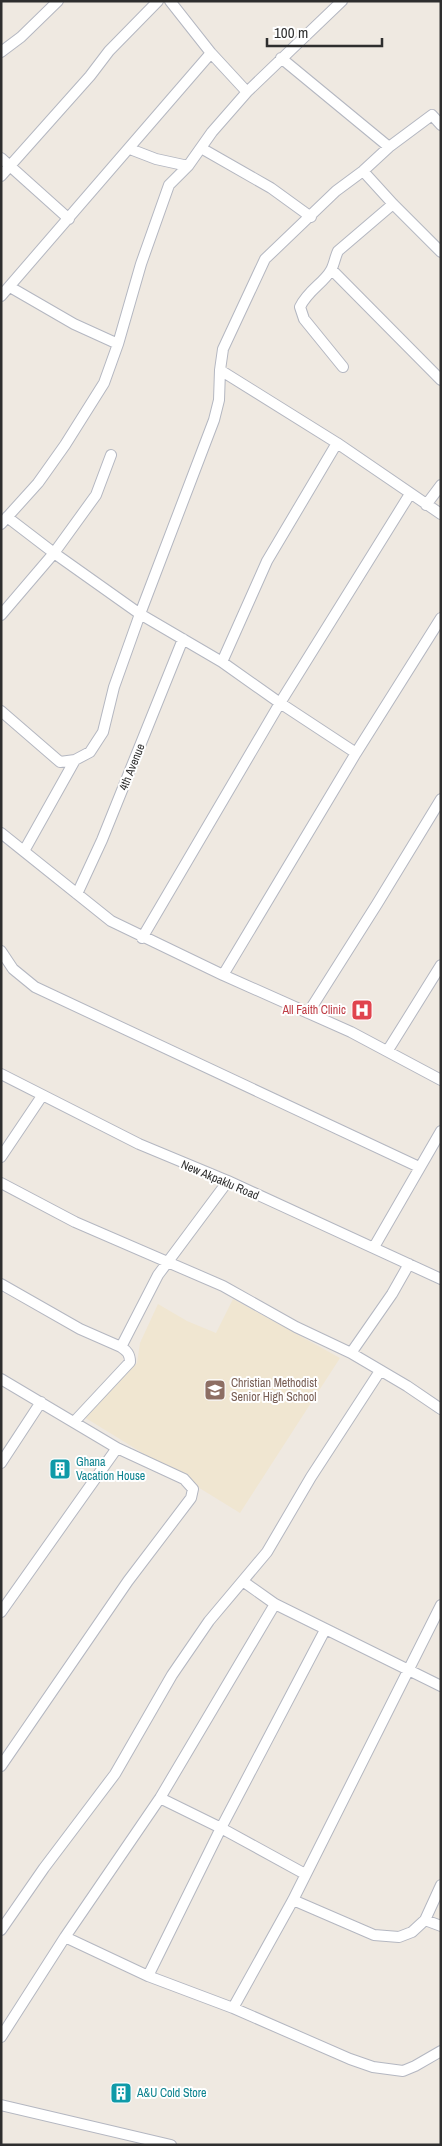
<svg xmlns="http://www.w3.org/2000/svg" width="442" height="2146" font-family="'Archivo Narrow',sans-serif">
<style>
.education{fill:#f0e6d1}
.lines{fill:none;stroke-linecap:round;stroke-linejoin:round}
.minor-casing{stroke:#b4b7c1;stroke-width:12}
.minor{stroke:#fff;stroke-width:10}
.labels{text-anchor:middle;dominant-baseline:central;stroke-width:4;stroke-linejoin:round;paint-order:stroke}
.street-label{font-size:12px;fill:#2e2e2e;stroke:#fff}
.health-label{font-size:12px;fill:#be3a42;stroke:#fff;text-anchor:end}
.education-label{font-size:12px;fill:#785e54;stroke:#fff;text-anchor:start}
.culture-label{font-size:12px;fill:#0d838f;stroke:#fff;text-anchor:start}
</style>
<rect width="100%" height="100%" fill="#efe9e1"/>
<!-- education -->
<path class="education" d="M233,1299l107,59 -100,155 -156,-96 53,-54 3,-20 18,-39 29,17 29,12z"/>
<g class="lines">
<!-- minor casing -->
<g class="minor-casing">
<path id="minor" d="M170,1l41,52 36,39
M1,52l20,-15 37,-36
M281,58l108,89
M201,148l70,40 40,29
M130,149l26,10 32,7
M1,158l68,61
M363,171l30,33 48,48
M1,176l89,-100 19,-25 49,-50
M332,270l109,110
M10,287l64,37 44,20
M1,296l210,-243
M343,367l-39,-48 -4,-12c8,-17 24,-24 31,-37 3,-5 4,-13 7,-19l55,-47
M220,370l117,73 104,71
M426,505l15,-20
M7,517l47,36 86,61 82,48 58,41 76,50
M1,524l37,-41 27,-38 39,-62 14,-39 23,-80 28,-79 19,-19 24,-34 35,-40 95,-91
M1,615l53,-62 42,-58 15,-40
M222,662l45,-101 70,-118
M1,711l59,51 15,-2 15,-8 13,-20 11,-45 26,-73 74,-194 5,-20 1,-30 3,-21 42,-90 71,-68 27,-20 26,-24 43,-32 9,10
M1,833l110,88 112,54 128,57 90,48
M24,851l51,-91
M77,894l25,-54 81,-201
M142,938l138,-235 130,-209
M1,951l12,18 22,18 384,180
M223,975l133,-222 85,-135
M308,1013l69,-109 64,-105
M388,1050l53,-85
M1,1074l138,70 89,37 213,98
M1,1157l41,-61
M1,1183l74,39 148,64 73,41 55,26 56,33 34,23
M374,1247l67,-116
M1,1284l79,45 41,18c6,4 9,7 9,15l-56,60
M121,1347l37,-72 70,-94
M351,1353l41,-59 17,-30
M1,1379l116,69 67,31 9,10 -2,9 -63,83 -127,185
M1,1463l40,-61
M244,1582l31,22 166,82
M1,1612l116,-164
M160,1798l61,30 84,46
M293,1900l81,35 25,2 13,-5 13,-12 16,-35
M425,1920l16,6
M1,1930l43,-62 71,-94 57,-99 37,-54 58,-69 44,-75 69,-106
M65,1937l83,39 85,32 117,51 23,8 30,4 12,-5 26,-15
M148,1976l73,-148 104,-198
M233,2008l60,-108 148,-295
M1,2037l64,-100 95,-139 115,-194
M1,2105l170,40"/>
</g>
<!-- minor -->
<use href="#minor" class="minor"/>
</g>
<!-- icons -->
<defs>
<g id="hospital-square" transform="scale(1.125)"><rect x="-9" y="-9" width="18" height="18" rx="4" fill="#e0444e" stroke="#fff"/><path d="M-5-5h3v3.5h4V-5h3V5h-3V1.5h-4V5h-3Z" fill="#fff"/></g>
<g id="school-square" transform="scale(1.125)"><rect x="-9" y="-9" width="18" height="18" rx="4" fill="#8d6e63" stroke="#fff"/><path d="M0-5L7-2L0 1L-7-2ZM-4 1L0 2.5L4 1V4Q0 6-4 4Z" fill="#fff"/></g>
<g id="building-square" transform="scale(1.125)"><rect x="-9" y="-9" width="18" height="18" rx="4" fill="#0f9aa8" stroke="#fff"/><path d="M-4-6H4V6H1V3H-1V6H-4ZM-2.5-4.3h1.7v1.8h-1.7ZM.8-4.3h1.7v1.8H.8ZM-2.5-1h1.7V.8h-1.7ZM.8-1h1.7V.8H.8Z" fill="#fff"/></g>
</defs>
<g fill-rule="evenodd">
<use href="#hospital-square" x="362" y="1010"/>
<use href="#school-square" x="215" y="1390"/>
<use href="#building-square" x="60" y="1469"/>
<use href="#building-square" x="121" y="2093"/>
</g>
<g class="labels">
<!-- street labels -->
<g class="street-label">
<text transform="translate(132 767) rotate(-68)">4th Avenue</text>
<text transform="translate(220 1180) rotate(23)">New Akpaklu Road</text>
</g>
<!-- health labels -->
<g class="health-label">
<text x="346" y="1010">All Faith Clinic</text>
</g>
<!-- education labels -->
<g class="education-label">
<text x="231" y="1383">Christian Methodist<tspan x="231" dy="14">Senior High School</tspan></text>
</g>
<!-- culture labels -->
<g class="culture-label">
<text x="76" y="1462">Ghana<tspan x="76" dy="14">Vacation House</tspan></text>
<text x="137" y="2093">A&amp;U Cold Store</text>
</g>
</g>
<!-- border -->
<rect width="442" height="2146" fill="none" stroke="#2e2e2e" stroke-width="5"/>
<!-- scale -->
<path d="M267 38v8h115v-8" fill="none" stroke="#2e2e2e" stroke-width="2.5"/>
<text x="274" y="38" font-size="15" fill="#2e2e2e" stroke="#ffffff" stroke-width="4" paint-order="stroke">100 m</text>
</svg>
